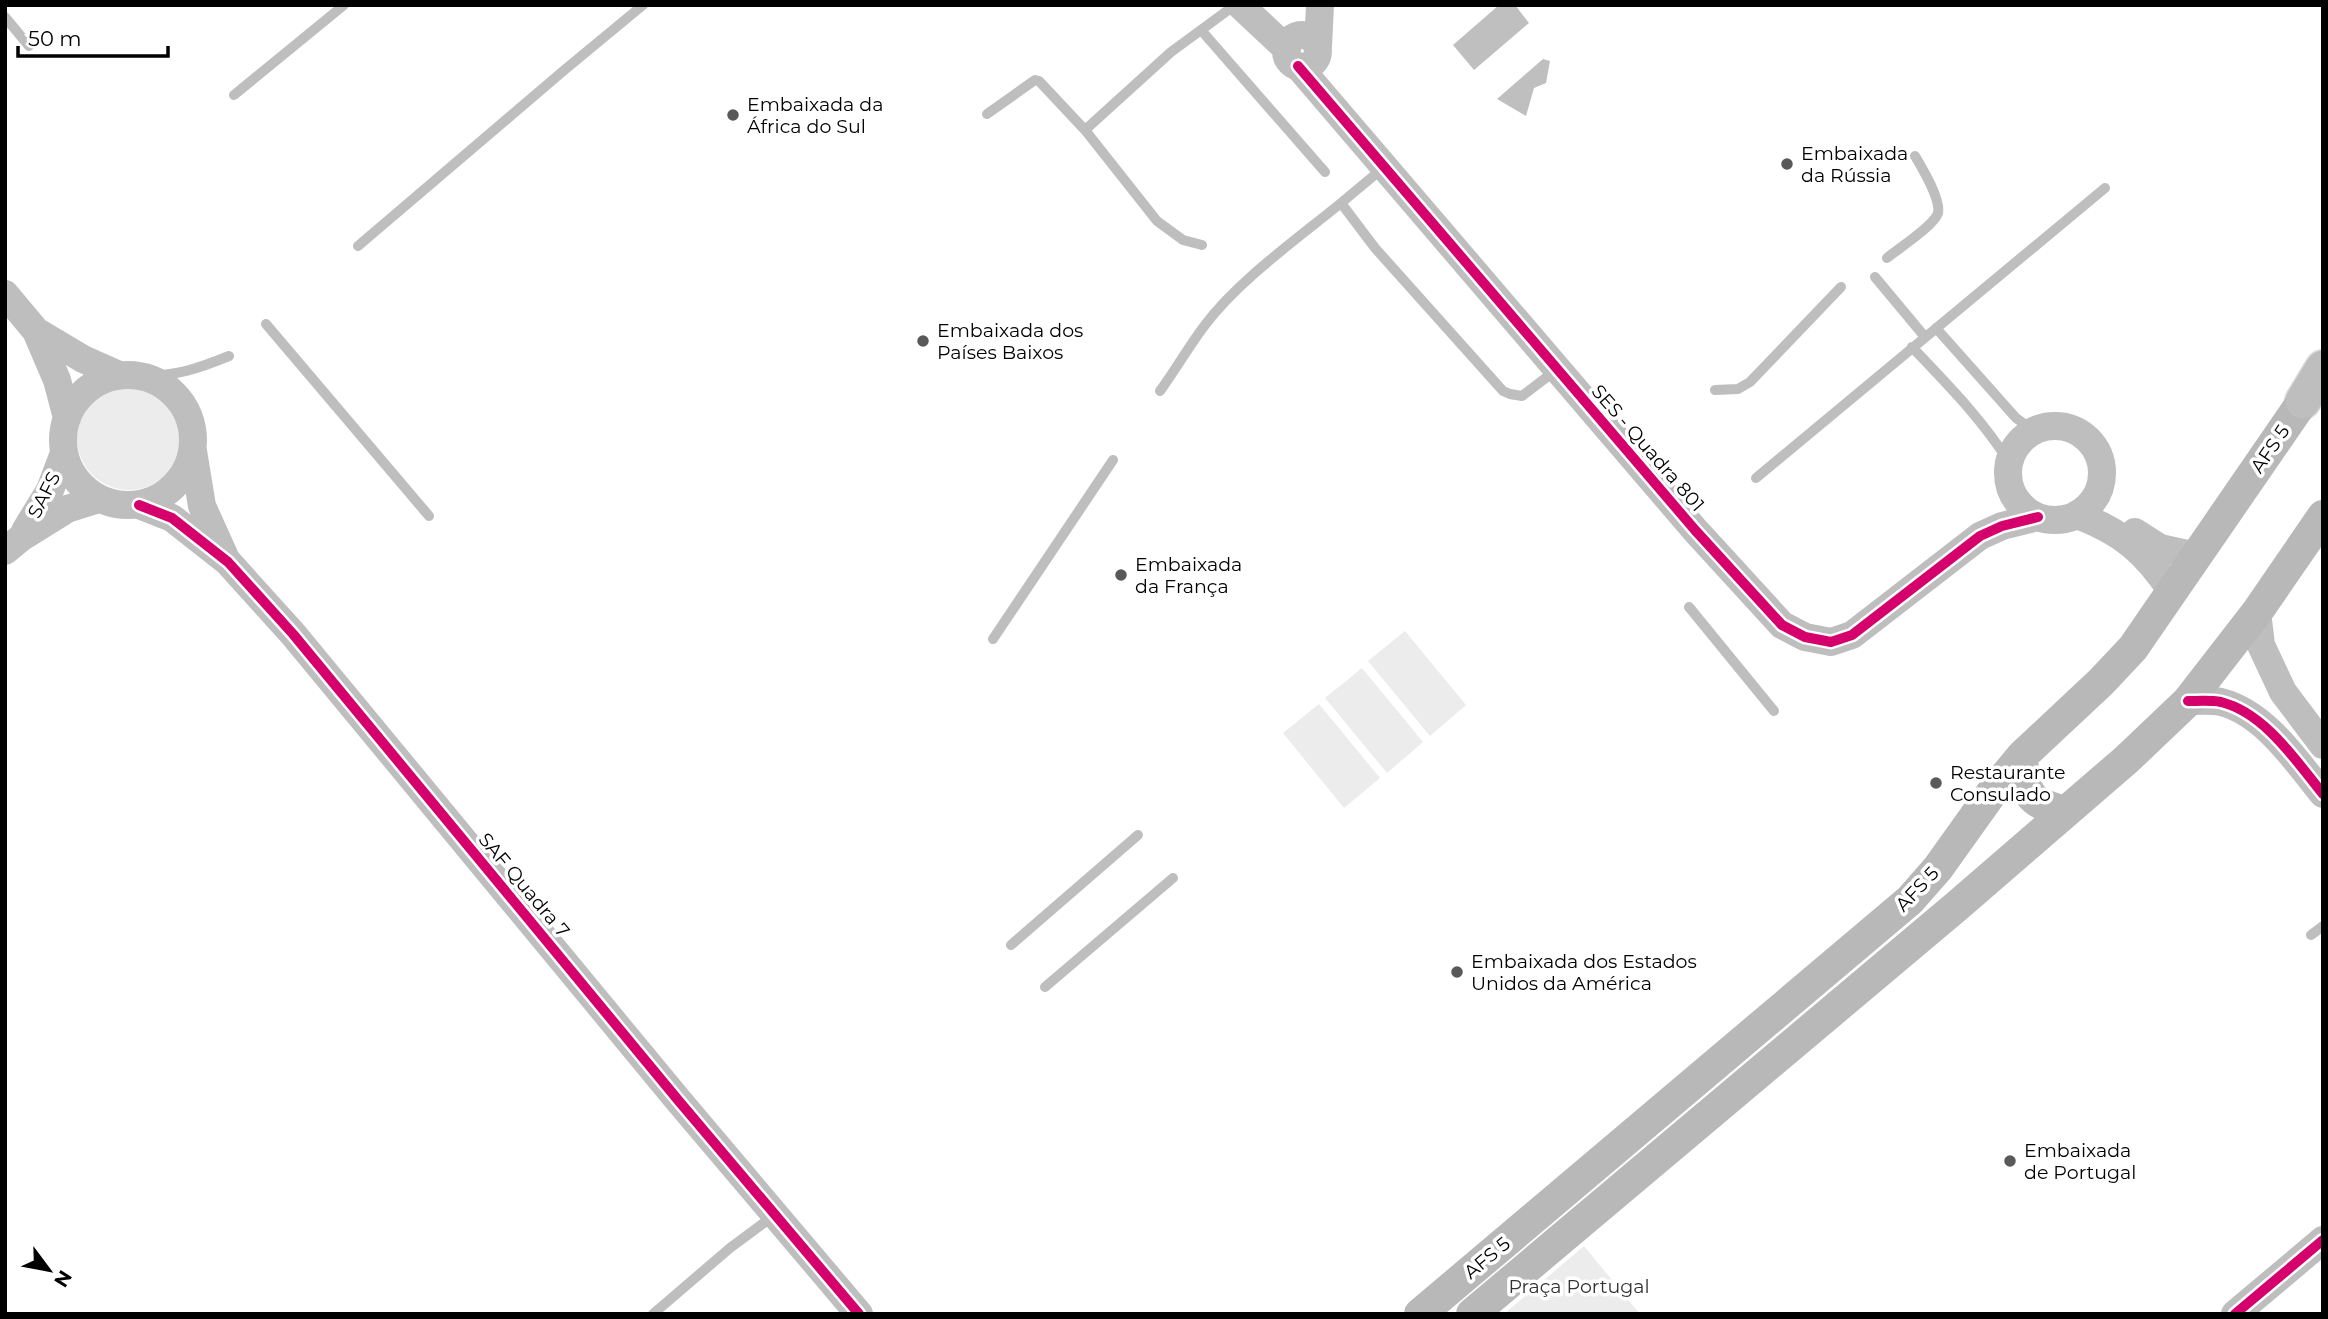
<svg xmlns="http://www.w3.org/2000/svg" width="2328" height="1319" font-family="Montserrat,sans-serif">
<style>
.green{fill:#ececec}
.water{fill:#bfbfbf}
.lines{fill:none;stroke-linecap:round;stroke-linejoin:round}
.primary-casing{stroke:#dbdbdb;stroke-width:38}
.service{stroke:#bebebe;stroke-width:10}
.tertiary{stroke:#bebebe;stroke-width:28}
.secondary{stroke:#b8b8b8;stroke-width:32}
.primary{stroke:#bebebe;stroke-width:35}
.cycleway-casing{stroke:#fff;stroke-width:15}
.cycleway{stroke:#d6006c;stroke-width:10}
.poi-dot{fill:#595959;stroke:#fff;stroke-width:2.5}
.labels{text-anchor:middle;dominant-baseline:central;stroke-width:7;stroke-linejoin:round;paint-order:stroke}
.poi-label{font-size:19px;fill:#000;stroke:#fff;text-anchor:start}
.street-label{font-size:19px;fill:#000;stroke:#fff}
.park-label{font-size:19px;fill:#333;stroke:#fff}
</style>
<rect width="100%" height="100%" fill="#fff"/>
<!-- green -->
<path class="green" d="M77 438a52 52 0 1 1 104 0a52 52 0 1 1-104 0Z
M1405,631l61,74 -36,31 -62,-75z
M1362,668l61,74 -36,31 -62,-75z
M1319,704l61,74 -36,30 -61,-75z
M1584,1246l56,68h-136z"/>
<!-- water -->
<path class="water" d="M1499,5h16l14,18 -55,47 -21,-25z
M1543,59l7,2 -4,22 -12,5 -8,28 -29,-17z"/>
<g class="lines">
<!-- primary casing -->
<g class="primary-casing">
<path id="primary" d="M2303,401l20,-33"/>
</g>
<!-- service -->
<path class="service" d="M5,17l24,29
M1201,30l124,142
M234,95l110,-90
M987,114l48,-34 4,1 46,49
M1383,168l-42,35 34,45 128,143 7,3 12,2 34,-26
M1202,245l-19,-5 -26,-19 -72,-91 86,-78 64,-47
M358,246l204,-174 81,-67
M1887,258c12,-10 47,-32 51,-45 3,-14 -16,-45 -23,-57
M1875,277l50,60
M266,324l163,192
M1936,328l80,90 18,13
M1912,347c35,37 70,72 97,115
M142,376c34,0 55,-7 87,-20
M1715,390l23,-1 12,-7 91,-95
M1160,391c16,-22 29,-45 45,-66 34,-45 92,-86 136,-122
M1756,478l349,-290
M1689,607l85,104
M993,639l120,-179
M2311,935l12,-9
M1011,945l127,-110
M1045,987l128,-109
M653,1314l77,-66 43,-32"/>
<!-- tertiary -->
<path class="tertiary" d="M1240,5l47,44
M1286 51a16 16 0 1 1 32 0a16 16 0 1 1-32 0Z
M1318,46l2,-41
M1298,66l397,464 87,95 23,12 26,5 21,-7 128,-99 22,-10 36,-9
M5,294l31,37 21,49 10,38
M36,331l47,28 36,16
M63 440a65 65 0 1 1 130 0a65 65 0 1 1-130 0Z
M2008 473a47 47 0 1 1 94 0a47 47 0 1 1-94 0Z
M193,451l9,55 23,51
M139,505l33,13 56,44 65,72 385,466 181,214
M2077,515c45,17 69,37 95,77
M25,531l25,-41 14,-37
M2135,532l25,16 36,8
M5,551l17,-14 45,-28 32,-10
M2257,612l4,33 22,47 40,53
M2188,701c10,0 23,-1 33,1 44,11 75,59 102,92
M2235,1314l88,-74"/>
<!-- secondary -->
<path class="secondary" d="M2022,756c2,38 6,46 43,56
M1420,1314l490,-414 28,-32 55,-77 29,-35 79,-74 32,-34 170,-247 17,-19
M1472,1314l485,-408 169,-146 62,-59 69,-89 66,-96"/>
<!-- primary -->
<use href="#primary" class="primary"/>
<!-- cycleway casing -->
<g class="cycleway-casing">
<path id="cycleway" d="M1298,66l397,464 87,95 23,12 26,5 21,-7 128,-99 22,-10 36,-9
M139,505l33,13 56,44 65,72 385,466 181,214
M2188,701c10,0 23,-1 33,1 44,11 75,59 102,92
M2235,1314l88,-74"/>
</g>
<!-- cycleway -->
<use href="#cycleway" class="cycleway"/>
</g>
<!-- markers -->
<g class="poi-dot">
<circle cx="733" cy="115" r="7"/>
<circle cx="1787" cy="164" r="7"/>
<circle cx="923" cy="341" r="7"/>
<circle cx="1121" cy="575" r="7"/>
<circle cx="1936" cy="783" r="7"/>
<circle cx="1457" cy="972" r="7"/>
<circle cx="2010" cy="1161" r="7"/>
</g>
<g class="labels">
<!-- poi labels -->
<g class="poi-label">
<text x="747" y="104">Embaixada da<tspan x="747" dy="22">África do Sul</tspan></text>
<text x="1801" y="153">Embaixada<tspan x="1801" dy="22">da Rússia</tspan></text>
<text x="937" y="330">Embaixada dos<tspan x="937" dy="22">Países Baixos</tspan></text>
<text x="1135" y="564">Embaixada<tspan x="1135" dy="22">da França</tspan></text>
<text x="1950" y="772">Restaurante<tspan x="1950" dy="22">Consulado</tspan></text>
<text x="1471" y="961">Embaixada dos Estados<tspan x="1471" dy="22">Unidos da América</tspan></text>
<text x="2024" y="1150">Embaixada<tspan x="2024" dy="22">de Portugal</tspan></text>
</g>
<!-- street labels -->
<g class="street-label">
<text transform="translate(1648 448) rotate(49)">SES - Quadra 801</text>
<text transform="translate(2270 449) rotate(-56)">AFS 5</text>
<text transform="translate(44 495) rotate(-63)">SAFS</text>
<text transform="translate(524 885) rotate(50)">SAF Quadra 7</text>
<text transform="translate(1917 889) rotate(-47)">AFS 5</text>
<text transform="translate(1487 1258) rotate(-40)">AFS 5</text>
</g>
<!-- park labels -->
<g class="park-label">
<text x="1579" y="1286">Praça Portugal</text>
</g>
</g>
<!-- border -->
<rect width="2328" height="1319" fill="none" stroke="#000000" stroke-width="14"/>
<!-- north arrow -->
<g transform="translate(49 1270) rotate(122)" stroke="#ffffff" stroke-width="5" paint-order="stroke">
<path d="M0-5L12 26L0 18L-12 26Z" fill="#000000"/>
<text y="-10" font-size="19" font-weight="bold" text-anchor="middle" fill="#000000">N</text>
</g>
<!-- scale -->
<path d="M18 46v10h150v-10" fill="none" stroke="#000000" stroke-width="3.5"/>
<text x="28" y="46" font-size="21" fill="#000000" stroke="#ffffff" stroke-width="5" paint-order="stroke">50 m</text>
</svg>
